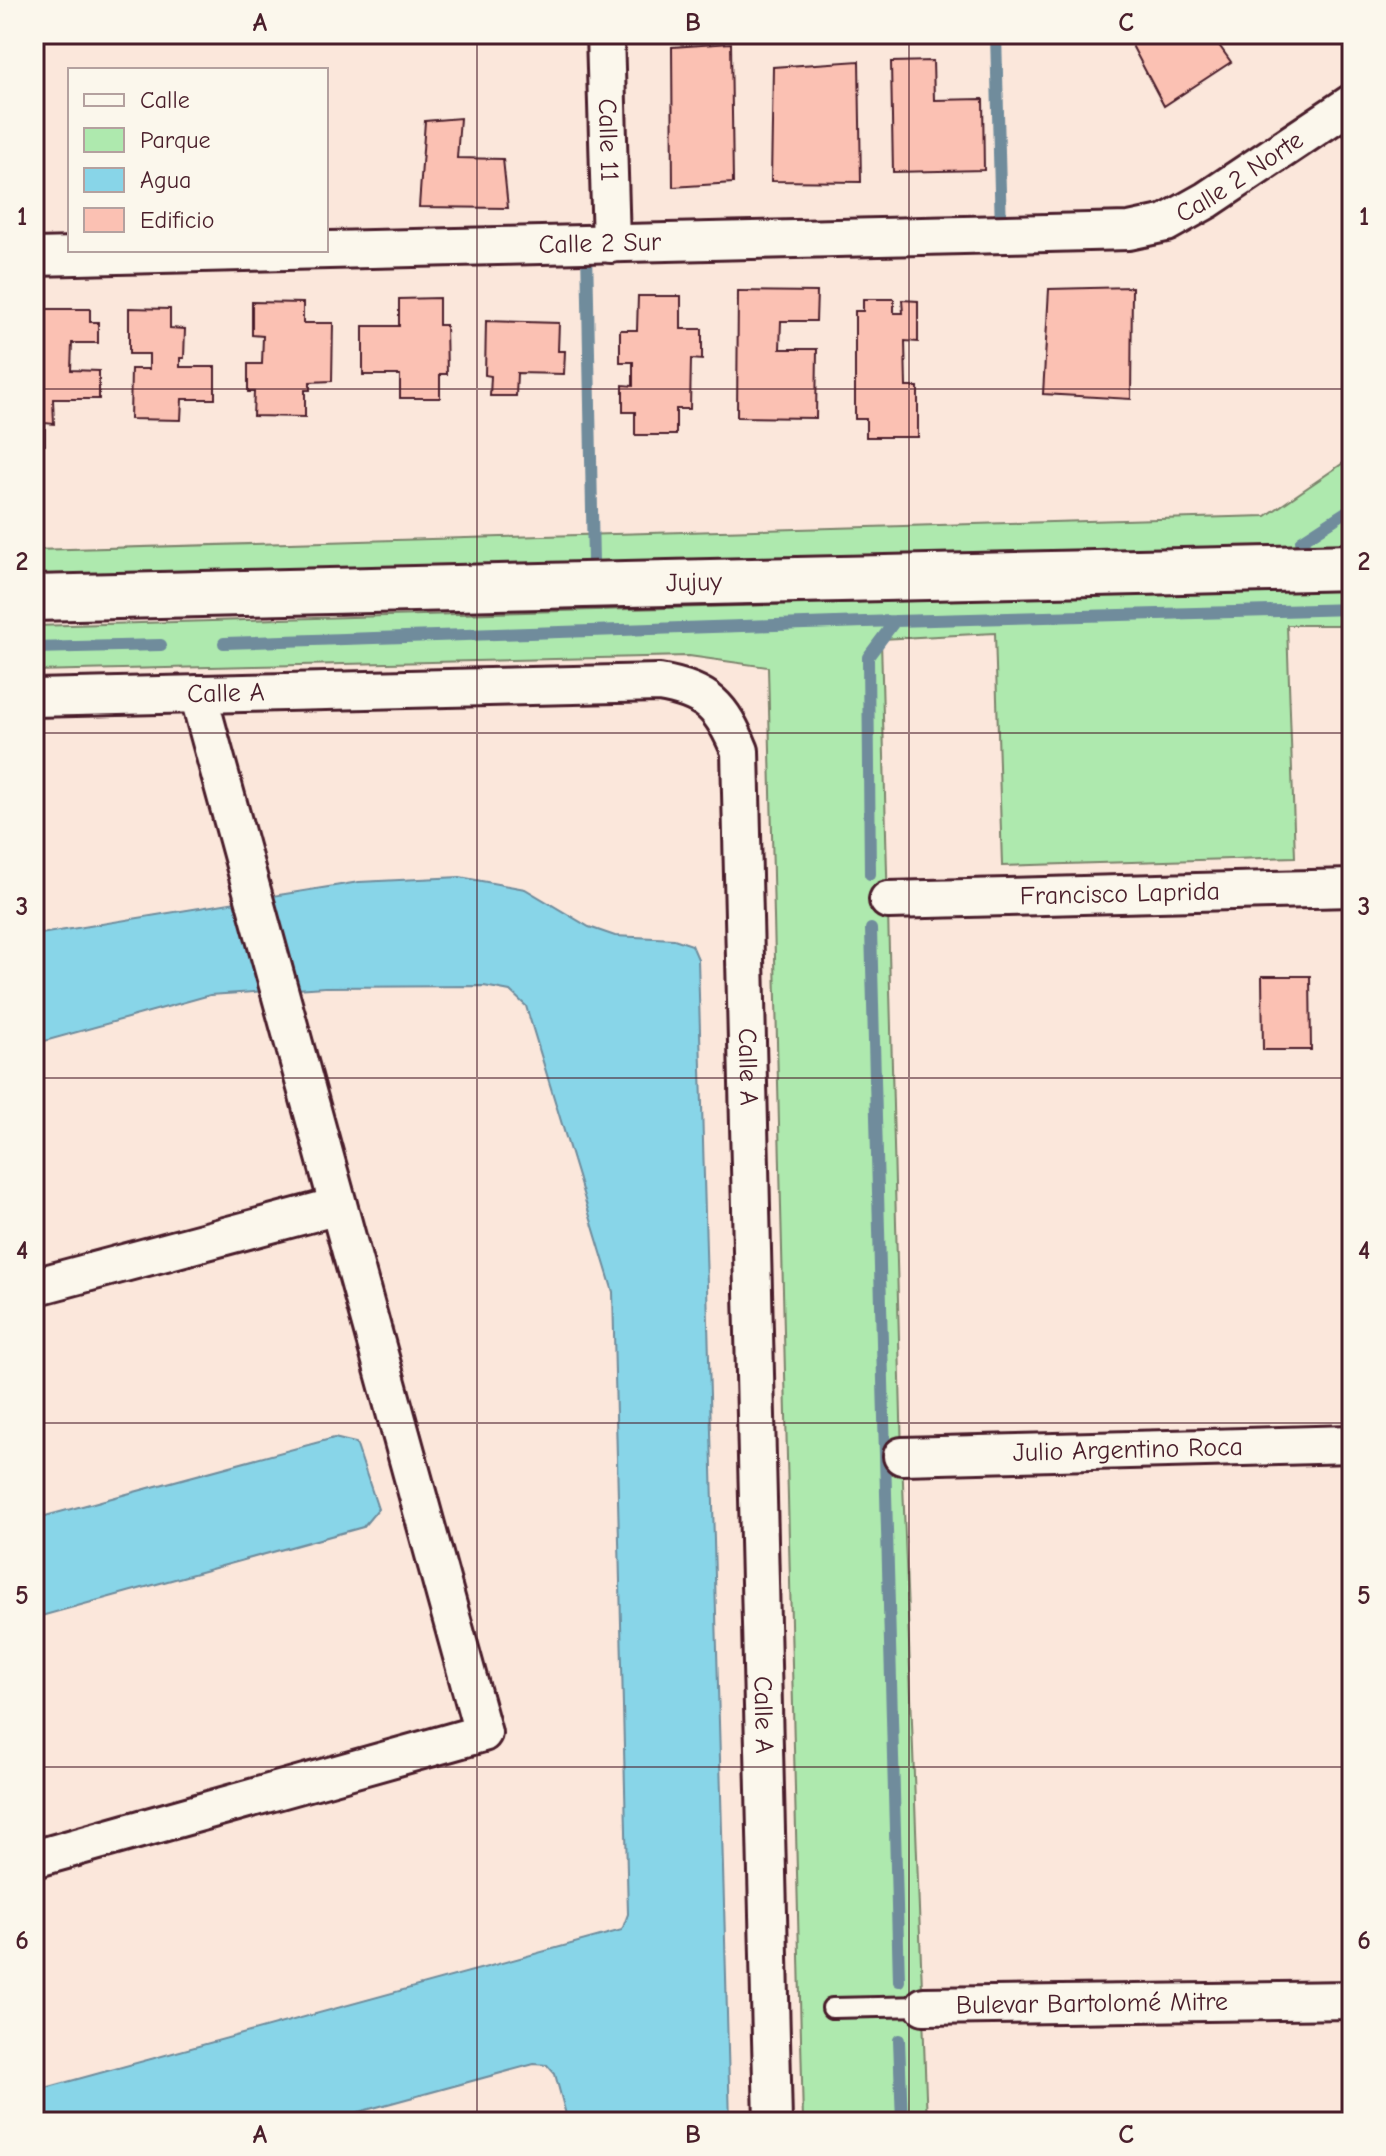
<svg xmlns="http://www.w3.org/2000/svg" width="1386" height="2156" font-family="'Comic Neue',sans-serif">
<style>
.green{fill:#aee9ae;stroke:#7c846c;stroke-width:2}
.water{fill:#88d5e8;stroke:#6f8c9c;stroke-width:2}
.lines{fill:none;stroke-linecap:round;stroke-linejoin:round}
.stream{stroke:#6f8c9c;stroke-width:12}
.building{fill:#fbc1b3;stroke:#4a1f2b;stroke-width:2}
.service-casing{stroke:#4a1f2b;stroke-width:24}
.minor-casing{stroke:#4a1f2b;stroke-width:42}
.tertiary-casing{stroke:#4a1f2b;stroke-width:50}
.service{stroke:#fbf7ec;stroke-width:18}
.minor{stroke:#fbf7ec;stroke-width:36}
.tertiary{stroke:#fbf7ec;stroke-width:44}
.grid{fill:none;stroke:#4a1f2b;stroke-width:2;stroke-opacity:0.55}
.labels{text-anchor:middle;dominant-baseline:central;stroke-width:8;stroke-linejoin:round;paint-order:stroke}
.street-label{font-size:26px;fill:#4a1f2b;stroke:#fbf7ec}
.neatline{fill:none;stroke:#4a1f2b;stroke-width:3}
.grid-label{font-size:26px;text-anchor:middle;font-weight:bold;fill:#4a1f2b}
</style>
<rect width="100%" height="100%" fill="#fbe7db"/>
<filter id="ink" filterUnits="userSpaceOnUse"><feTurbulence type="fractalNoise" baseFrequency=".0125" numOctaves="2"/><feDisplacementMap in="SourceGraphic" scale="16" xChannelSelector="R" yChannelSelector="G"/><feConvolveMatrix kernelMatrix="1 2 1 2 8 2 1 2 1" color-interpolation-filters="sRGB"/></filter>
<g filter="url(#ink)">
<!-- green -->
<path class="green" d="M1352,457v95l-1318,28v-30l1232,-34z
M1322,582h30v43h-65l8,232 -293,9 -7,-233 -114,6 21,817 25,666h-124l-35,-1455 -79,-11 -655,15v-45l809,-23z"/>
<!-- water -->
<path class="water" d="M460,877l65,12 64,38 26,9 59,3 18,6 6,14 32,1163h-162l-13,-48 -8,-9 -13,-1 -212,58h-288v-31l588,-161 6,-16 -15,-622 -87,-286 -16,-15 -26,-5 -159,1 -115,8 -176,49v-109l325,-53z
M334,1438l22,5 22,66 -15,18 -329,91v-99z"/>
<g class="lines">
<!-- stream -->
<path class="stream" d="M996,34l5,197
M587,248l6,315
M1301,541l51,-33
M224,643l671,-22 457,-12
M34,648l127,-3
M870,874l-2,-217 27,-36
M871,929l28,1052
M899,2040l3,82"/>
</g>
<!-- building -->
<path class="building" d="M1126,34h85l20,28 -67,44z
M731,43l2,140 -60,4 -1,-140z
M859,61l2,121 -90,-1 2,-114z
M933,61l1,39 49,-1 1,71 -91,2 -2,-110z
M460,118l-3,40 46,1 5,49 -89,-1 6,-86z
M1132,287l-1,112 -88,-5 6,-105z
M738,291l79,1 -1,29h-35l-1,28h37l-1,69 -79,-1z
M638,296h43v33h21v31l-11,-1 -1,50h-14v26h-41v-23h-12v-27l10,1v-24h-13v-32h17z
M439,298v27h7l1,49h-7v24h-40v-23h-37v-49h36v-27z
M863,299h31v14h9l-1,-13 16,1v41l-13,-1 1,46h12v50h-52v-18h-11v-108h8z
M252,302l51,1v20h30l-1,58 -22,1v8h-5v27l-52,-1 1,-24h-6v-28h14l1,-28 -11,-1z
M129,308l41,1v19l15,1 -1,29h-4v9h35v32h-33l-1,21 -51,-1 1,-50h18v-15h-20z
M34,309h56v13h8v21h-26l-1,27 28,1v28h-46l1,25 -9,-1v22h-11z
M486,321l73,2 -1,28h7l-1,23 -47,-1 -1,23h-26l1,-20 -6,-1z
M1262,976h48l1,74h-48z"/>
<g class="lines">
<!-- service casing -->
<g class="service-casing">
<path id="service" d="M832,2008l92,-2"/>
</g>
<!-- minor casing -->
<g class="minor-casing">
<g id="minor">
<path id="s1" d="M605,34l6,210"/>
<path id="s2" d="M34,257l1095,-26 37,-8 41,-23 145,-97"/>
<path id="s3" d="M34,698l625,-15c49,8 63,24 81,68l33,1371"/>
<path id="s4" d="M888,900l464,-12"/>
<path d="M34,1287l304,-81"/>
<path id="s5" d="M902,1456l450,-12"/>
<path d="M34,1859l449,-126 -285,-1039"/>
<path id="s6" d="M924,2006l428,-6"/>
</g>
</g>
<!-- tertiary casing -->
<g class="tertiary-casing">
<g id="tertiary">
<path id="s7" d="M34,598l1318,-31"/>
</g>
</g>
<!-- service -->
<use href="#service" class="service"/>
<!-- minor -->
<use href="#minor" class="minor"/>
<!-- tertiary -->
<use href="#tertiary" class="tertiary"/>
</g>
</g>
<!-- grid -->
<path class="grid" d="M477,34v2088M909,34v2088M34,389h1318M34,733h1318M34,1078h1318M34,1423h1318M34,1767h1318"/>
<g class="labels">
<!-- street labels -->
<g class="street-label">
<text stroke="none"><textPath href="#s1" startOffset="106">Calle 11</textPath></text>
<text stroke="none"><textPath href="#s2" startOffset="1220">Calle 2 Norte</textPath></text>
<text stroke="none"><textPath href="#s2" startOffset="566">Calle 2 Sur</textPath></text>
<text stroke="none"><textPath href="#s7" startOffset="660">Jujuy</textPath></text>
<text stroke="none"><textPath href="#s3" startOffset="192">Calle A</textPath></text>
<text stroke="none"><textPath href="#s4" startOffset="232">Francisco Laprida</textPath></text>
<text stroke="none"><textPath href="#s3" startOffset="1054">Calle A</textPath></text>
<text stroke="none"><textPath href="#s5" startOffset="226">Julio Argentino Roca</textPath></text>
<text stroke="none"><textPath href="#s3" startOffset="1702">Calle A</textPath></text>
<text stroke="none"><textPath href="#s6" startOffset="168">Bulevar Bartolomé Mitre</textPath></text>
</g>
</g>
<!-- margin -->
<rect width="1386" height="2156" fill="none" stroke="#fbf7ec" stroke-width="88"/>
<!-- legend -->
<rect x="68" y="68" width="260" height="184" fill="#fbf7ec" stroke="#b4a19f" stroke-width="2"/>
<rect x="84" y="94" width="40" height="12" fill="#fbf7ec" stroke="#b4a19f" stroke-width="2"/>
<text x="140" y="108" font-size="24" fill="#4a1f2b">Calle</text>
<rect x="84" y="128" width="40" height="24" fill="#aee9ae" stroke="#b4a19f" stroke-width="2"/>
<text x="140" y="148" font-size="24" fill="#4a1f2b">Parque</text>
<rect x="84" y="168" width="40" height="24" fill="#88d5e8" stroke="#b4a19f" stroke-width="2"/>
<text x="140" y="188" font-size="24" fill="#4a1f2b">Agua</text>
<rect x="84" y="208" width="40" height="24" fill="#fbc1b3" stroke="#b4a19f" stroke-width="2"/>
<text x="140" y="228" font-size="24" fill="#4a1f2b">Edificio</text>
<rect x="44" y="44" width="1298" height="2068" class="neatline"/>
<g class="grid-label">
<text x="260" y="31">A</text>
<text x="693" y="31">B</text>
<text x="1126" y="31">C</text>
<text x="22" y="225">1</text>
<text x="1364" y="225">1</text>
<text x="22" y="570">2</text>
<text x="1364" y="570">2</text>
<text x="22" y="915">3</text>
<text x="1364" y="915">3</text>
<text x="22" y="1259">4</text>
<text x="1364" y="1259">4</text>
<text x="22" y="1604">5</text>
<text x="1364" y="1604">5</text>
<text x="22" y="1949">6</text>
<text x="1364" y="1949">6</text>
<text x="260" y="2143">A</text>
<text x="693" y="2143">B</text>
<text x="1126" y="2143">C</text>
</g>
</svg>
